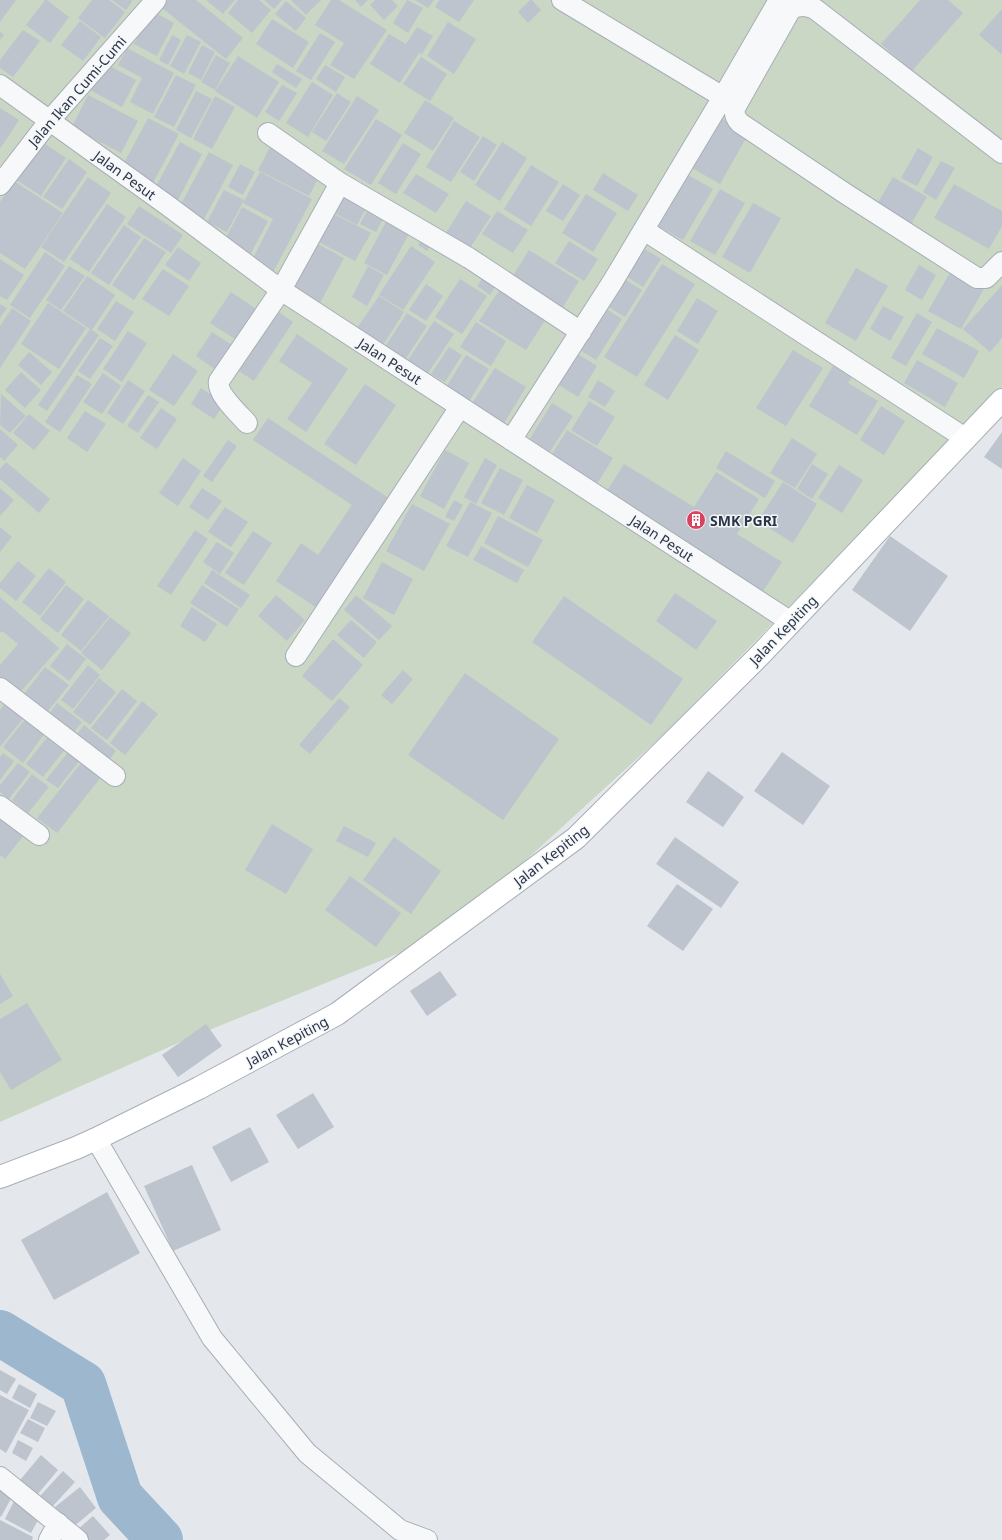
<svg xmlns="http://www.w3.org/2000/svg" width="1002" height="1540" font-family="'Noto Sans',sans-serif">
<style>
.green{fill:#cad7c4}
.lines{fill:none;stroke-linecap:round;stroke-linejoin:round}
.river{stroke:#9db7ce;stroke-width:46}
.building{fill:#bdc4cd}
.minor-casing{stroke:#a8aeb7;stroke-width:22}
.secondary-casing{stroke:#a8aeb7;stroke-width:24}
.minor{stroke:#f7f8fa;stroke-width:20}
.secondary{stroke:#fff;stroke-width:22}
.labels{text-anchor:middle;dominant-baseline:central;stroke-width:3;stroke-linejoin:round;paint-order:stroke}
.street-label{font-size:14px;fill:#2a3546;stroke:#f4f6f9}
.poi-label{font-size:14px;font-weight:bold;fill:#2a3546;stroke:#f4f6f9;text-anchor:start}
</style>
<rect width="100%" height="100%" fill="#e4e7ec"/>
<!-- green -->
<path class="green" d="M0,0h1002v390l-338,344 -220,201 -257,104 -187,83z"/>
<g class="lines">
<!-- river -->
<path class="river" d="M0,1333l83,51 37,113 40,43"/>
</g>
<!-- building -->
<path class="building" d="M0,0h16l-16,22z
M45,0h2l22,17 -19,26 -24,-18z
M92,0h17l16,12 -20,26 -27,-20z
M112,0h21l-7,10z
M168,0h28l47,38 -17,21 -64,-51z
M206,0h29l-12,14z
M238,0h21l12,10 -19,23 -24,-20z
M264,0h18l-8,9z
M291,0h30l-15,15z
M331,0h8l48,30 -33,49 -24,-14 14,-22 -29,-18z
M355,0h13l-7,7z
M375,0h17l6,6 -14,14 -14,-15z
M407,0l16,8 -15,25 -15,-10z
M415,0h19l-6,8z
M439,0h35l-15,22 -24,-15z
M530,0h2l9,10 -13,13 -10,-11z
M920,0h28l15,13 -51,58 -31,-27z
M286,1l20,17 -10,13 -21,-17z
M1002,9v44l-1,1 -22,-19z
M152,11l22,12 -17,33 -23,-12z
M272,19l37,23 -16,26 -37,-24z
M80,21l21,16 -18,24 -22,-16z
M448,22l28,17 -22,35 -27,-18z
M417,27l16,9 -11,18 -3,-1 -19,30 -30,-19 19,-30 17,10z
M23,30l17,11 -27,36 -13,-9v-8z
M0,32l4,3 -4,5z
M320,33l15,9 -24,38 -15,-9z
M172,35l9,5 -13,25 -9,-5z
M187,35l14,7 -17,32 -14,-8z
M202,45l13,7 -14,28 -13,-7z
M127,48l47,25 -21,41 -23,-12 12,-24 -24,-13z
M216,55l14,8 -15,27 -14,-8z
M238,56l41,26 -22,36 -42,-27z
M421,57l26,17 -17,27 -27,-17z
M102,62l34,18 -14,27 -34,-18z
M277,64l25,15 -6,9 -24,-16z
M325,65l20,12 -9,15 -20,-13z
M176,75l20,10 -22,42 -20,-10z
M312,82l21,13 -25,42 -22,-14z
M282,85l15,8 -18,28 -14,-9z
M196,91l16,8 -21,39 -15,-8z
M337,93l14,9 -25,39 -14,-9z
M88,95l50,26 -17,32 -49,-26z
M215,96l20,11 -23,42 -19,-10z
M357,96l22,14 -35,54 -22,-13z
M425,100l29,18 -21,33 -29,-18z
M0,108l19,12 -19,29z
M148,118l31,16 -26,49 -31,-16z
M721,118l28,15 -29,51 -28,-16z
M376,119l26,16 -31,50 -27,-16z
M454,121l26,16 -29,45 -25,-15z
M483,136l14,9 -23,36 -14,-9z
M41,141l25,17 -25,38 -26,-17z
M180,142l22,12 -24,46 -23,-12z
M502,142l25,16 -27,43 -25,-16z
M403,143l18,11 -25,40 -18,-11z
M271,145l51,26 -13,25 -51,-26z
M918,148l15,9 -16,29 -16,-8z
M209,152l24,13 -29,54 -24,-13z
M69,159l18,13 -25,37 -19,-12z
M941,161l14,7 -19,32 -13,-8z
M240,164l15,8 -12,23 -15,-8z
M531,165l28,17 -28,44 -27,-17z
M260,172l52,27 -41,77 -21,-12 23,-45 -30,-16z
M603,173l35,22 -10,16 -35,-21z
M416,174l33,20 -13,19 -33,-20z
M686,174l27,15 -30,51 -27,-15z
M88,177l23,16 -47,69 -23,-15z
M893,177l34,20 -16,27 -34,-20z
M14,181l49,32 -38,56 -25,-16v-51z
M563,184l17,11 -17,26 -17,-10z
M954,184l48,27v15l-13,23 -55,-31z
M345,188l25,13 -13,24 -24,-13z
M720,189l25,14 -30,52 -25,-14z
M224,190l20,10 -17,32 -20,-10z
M586,194l31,19 -24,39 -31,-19z
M466,201l25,15 -21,32 -24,-15z
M753,203l28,15 -31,55 -28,-16z
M107,204l19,13 -37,55 -19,-13z
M371,204l16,8 -11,20 -16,-8z
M139,206l44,29 -12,18 -44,-29z
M242,207l26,14 -20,38 -26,-14z
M497,211l31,19 -15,23 -31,-19z
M330,212l41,21 -16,28 -40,-21z
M390,214l23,12 -26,49 -23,-12z
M124,225l17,12 -32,48 -18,-12z
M426,234l8,6 -7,11 -9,-6z
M144,238l22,14 -32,48 -22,-15z
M569,241l29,18 -14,22 -29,-18z
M314,242l30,16 -24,45 -30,-16z
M638,245l23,14 -18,28 -22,-14z
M411,246l24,16 -32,48 -24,-15z
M178,247l23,16 -12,18 -24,-16z
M529,250l50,31 -18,29 -50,-31z
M45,252l20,14 -35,52 -20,-13z
M0,259l24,16 -17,25 -7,-4z
M662,264l33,20 -58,93 -33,-20z
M919,265l17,10 -14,25 -17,-10z
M69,266l16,10 -24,34 -15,-10z
M368,266l16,9 -17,31 -15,-9z
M856,268l32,18 -32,55 -31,-18z
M163,269l26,17 -20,30 -27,-17z
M951,271l33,18 -23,40 -33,-18z
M486,273l13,8 -9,14 -13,-9z
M87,276l28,19 -23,35 7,5 -52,76 -9,-6 52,-76 -27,-18z
M619,276l23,14 -17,27 -23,-14z
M460,279l27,17 -25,38 -27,-17z
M426,284l17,12 -17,25 -17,-11z
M1002,285v53l-12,14 -27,-23z
M500,289l47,28 -21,33 -47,-29z
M231,292l27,18 -20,31 -28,-18z
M379,296l25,16 -21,33 -26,-17z
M697,298l21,13 -20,33 -21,-13z
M116,301l18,11 -19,29 -18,-12z
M48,303l38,25 -27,41 -38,-25z
M0,304l7,4 -7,10z
M600,305l22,14 -26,41 -21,-13z
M883,306l21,11 -14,24 -20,-12z
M12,308l19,13 -31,47v-42z
M276,310l17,12 -39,59 -18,-12z
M407,313l20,13 -24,37 -20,-13z
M917,313l15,9 -26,44 -15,-8z
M434,321l20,13 -26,39 -20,-13z
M476,322l30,19 -15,25 -31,-19z
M937,328l42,23 -15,27 -42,-24z
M128,331l19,12 -25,39 -19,-13z
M212,332l23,15 -16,25 -23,-16z
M297,334l51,35 -42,63 -19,-13 25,-36 -33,-22z
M675,335l24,15 -31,50 -24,-15z
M100,338l13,8 -23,33 -12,-8z
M449,347l13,8 -17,27 -14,-8z
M793,350l30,18 -37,58 -30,-18z
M573,351l24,15 -19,31 -24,-15z
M29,352l23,20 -11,13 -23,-20z
M173,354l25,17 -24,35 -25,-16z
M466,355l23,14 -21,34 -23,-14z
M917,360l41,23 -13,24 -41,-24z
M833,366l19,11 -4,6 30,18 -21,34 -48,-29z
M495,368l31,19 -23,38 -32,-20z
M21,372l20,18 -16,18 -20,-18z
M103,373l18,13 -19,28 -19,-12z
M77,375l15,9 -32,48 -15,-10z
M128,380l17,11 -22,33 -16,-11z
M598,380l17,11 -10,16 -17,-10z
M365,384l31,21 -40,60 -32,-21z
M201,388l23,16 -10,15 -23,-15z
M1,394l25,22 -16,17 -10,-8z
M148,395l11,7 -21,31 -11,-7z
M589,401l26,16 -18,29 -26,-16z
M552,403l21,13 -24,37 -20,-13z
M881,406l24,15 -21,34 -24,-15z
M161,408l16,11 -20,30 -17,-11z
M85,411l21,13 -19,28 -20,-14z
M29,414l21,17 -16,19 -21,-17z
M268,418l125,83 -73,109 -44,-29 25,-38 17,12 34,-50 -99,-65z
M0,429l18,16 -14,16 -4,-4z
M567,430l46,28 -18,29 -46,-28z
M1002,432v37l-18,-12z
M792,438l25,16 -22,34 -25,-15z
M228,440l9,6 -25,36 -9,-6z
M445,450l24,13 -25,46 -24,-13z
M726,451l49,30 -10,17 -49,-30z
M183,458l18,13 -23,35 -19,-13z
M485,458l12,7 -21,39 -12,-7z
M6,462l44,37 -11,14 -39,-34v-10z
M624,464l70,43 22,-35 43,27 -22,35 45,28 -20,31 -157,-99z
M812,464l16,10 -16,25 -15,-10z
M839,465l24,15 -21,33 -24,-15z
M500,468l23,12 -19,35 -23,-12z
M783,482l34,22 -24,39 -35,-22z
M527,485l28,15 -18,33 -28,-15z
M0,488l14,12 -14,16z
M202,488l20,13 -14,19 -19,-13z
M454,500l9,5 -9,16 -9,-4z
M470,502l22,11 -24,44 -22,-11z
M412,504l38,20 -26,47 -38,-20z
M225,507l23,15 -17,25 -23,-15z
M498,516l45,24 -15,27 -44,-24z
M0,527l12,10 -12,15z
M195,530l13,9 -37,56 -14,-9z
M253,531l19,12 -28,42 -19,-12z
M890,536l58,40 -38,55 -58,-41z
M217,542l17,11 -14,21 -17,-12z
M481,546l43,24 -7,13 -44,-23z
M18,561l18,15 -20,25 -16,-13v-5z
M382,562l31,17 -19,36 -31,-17z
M49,568l17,14 -26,34 -18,-14z
M212,570l38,25 -9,13 -37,-25z
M66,585l18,14 -26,34 -18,-14z
M202,585l37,24 -12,18 -37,-24z
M675,593l42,28 -21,29 -40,-29z
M276,595l29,25 -18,21 -29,-25z
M356,595l36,31 -13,14 -35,-30z
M564,596l119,83 -32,46 -119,-83z
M0,597l59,51 -42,48 -17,-14v-17l18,-21 -16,-13 -2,2z
M88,600l21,16 -28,35 -20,-16z
M192,607l25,17 -12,18 -25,-16z
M110,617l21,16 -29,37 -21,-17z
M351,620l26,22 -13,16 -27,-23z
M333,639l30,26 -31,36 -30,-25z
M67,644l19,15 -17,22 -19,-15z
M88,665l12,10 -27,34 -12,-9z
M45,667l24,18 -25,31 -23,-18z
M403,670l10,9 -21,25 -11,-9z
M465,673l94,66 -56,81 -95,-65z
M99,678l17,14 -26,33 -17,-13z
M122,689l15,12 -30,39 -16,-12z
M339,698l11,9 -40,47 -11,-9z
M7,701l18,15 -25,31v-37z
M142,701l16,13 -33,41 -15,-12z
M57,703l25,19 -12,15 -24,-19z
M26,718l19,15 -22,30 -20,-16z
M84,725l32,26 -10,13 -33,-25z
M49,735l17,13 -23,29 -17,-13z
M69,751l11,9 -22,28 -12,-8z
M782,752l48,34 -27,39 -49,-34z
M3,753l11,8 -14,19v-23z
M82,762l19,15 -44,56 -20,-15z
M18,763l12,9 -21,27 -9,-7v-7z
M708,771l36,26 -21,30 -37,-25z
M32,774l17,13 -21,26 -16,-13z
M0,809l28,21 -23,29 -5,-4z
M272,824l41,25 -27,45 -41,-24z
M344,826l32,17 -8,14 -32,-16z
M394,837l47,34 -30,43 -48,-34z
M675,837l64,45 -18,26 -65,-44z
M350,876l51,37 -25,34 -51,-37z
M677,884l36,25 -30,42 -36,-25z
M440,971l17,24 -30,21 -17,-25z
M0,974l13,22 -13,8z
M27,1003l35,57 -51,30 -11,-18v-53z
M206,1024l16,22 -44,31 -16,-22z
M313,1093l21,34 -36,22 -22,-34z
M250,1127l19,35 -38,20 -19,-35z
M192,1165l29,65 -48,21 -29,-65z
M107,1192l33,61 -86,47 -33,-60z
M0,1370l16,9 -9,15 -7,-4z
M19,1384l18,10 -7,14 -18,-10z
M0,1395l29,15 -23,43 -6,-4z
M38,1402l18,9 -9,15 -17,-8z
M28,1419l17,9 -7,14 -18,-9z
M18,1440l15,8 -7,13 -14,-8z
M41,1455l17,15 -21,25 -17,-15z
M63,1471l12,11 -23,25 -12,-11z
M0,1486l14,7 -13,24 -1,-1z
M80,1487l16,21 -24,20 -17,-21z
M16,1497l27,14 -12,22 -26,-14z
M93,1516l17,19 -6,5h-19l-8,-10z
M0,1520l33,17 -1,3h-32z"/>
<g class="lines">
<!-- minor casing -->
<g class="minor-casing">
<path id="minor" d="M562,0l161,97
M0,85l167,120 114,85 510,332
M268,133l72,50 129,75 112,74
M1002,153l-187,-144c-10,-4 -15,-4 -24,0l-56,99c-1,6 0,10 5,15l106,71 131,84h9l16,-16
M0,185l50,-65 106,-120
M644,230l321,208
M247,423c-8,-9 -31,-30 -28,-42l62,-91 59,-107
M511,440l102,-159 110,-184 56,-97
M296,656l164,-249
M0,688l115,88
M0,806l39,29
M96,1139l116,199 95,115 93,77 27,10
M0,1477l78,63
M49,1540l9,-17"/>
</g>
<!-- secondary casing -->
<g class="secondary-casing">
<path id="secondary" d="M0,1177l76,-29 20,-9 103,-51 138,-74 239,-176 183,-182 243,-256"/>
</g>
<!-- minor -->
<use href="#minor" class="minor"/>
<!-- secondary -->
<use href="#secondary" class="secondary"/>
</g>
<!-- icons -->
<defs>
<g id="building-disc" transform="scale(1)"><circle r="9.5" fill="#d7435f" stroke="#f4f6f9"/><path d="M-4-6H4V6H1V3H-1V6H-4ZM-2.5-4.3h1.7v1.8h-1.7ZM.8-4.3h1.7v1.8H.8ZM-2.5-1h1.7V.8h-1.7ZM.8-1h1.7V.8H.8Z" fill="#fff"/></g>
</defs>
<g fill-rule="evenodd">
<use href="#building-disc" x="696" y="520"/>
</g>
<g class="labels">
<!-- street labels -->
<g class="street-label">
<text transform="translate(77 91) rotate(-49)">Jalan Ikan Cumi-Cumi</text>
<text transform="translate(125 175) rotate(36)">Jalan Pesut</text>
<text transform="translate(390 361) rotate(33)">Jalan Pesut</text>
<text transform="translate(662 538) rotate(33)">Jalan Pesut</text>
<text transform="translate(783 630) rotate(-46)">Jalan Kepiting</text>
<text transform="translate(551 855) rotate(-38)">Jalan Kepiting</text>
<text transform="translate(287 1041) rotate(-28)">Jalan Kepiting</text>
</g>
<!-- poi labels -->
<g class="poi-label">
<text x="710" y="520">SMK PGRI</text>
</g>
</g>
</svg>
